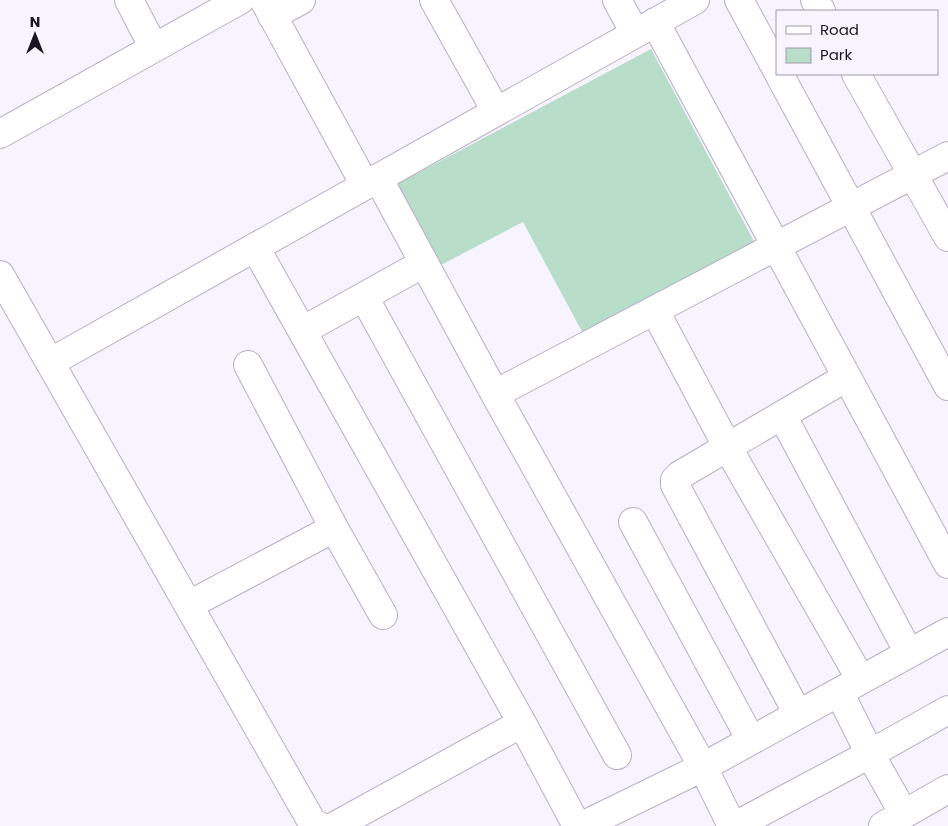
<svg xmlns="http://www.w3.org/2000/svg" width="948" height="826" font-family="Poppins,sans-serif">
<style>
.green{fill:#b8ddc9}
.lines{fill:none;stroke-linecap:round;stroke-linejoin:round}
.minor-casing{stroke:#b6adc7;stroke-width:30}
.minor{stroke:#fff;stroke-width:28}
</style>
<rect width="100%" height="100%" fill="#f8f4ff"/>
<!-- green -->
<path class="green" d="M651,49l105,196 -171,92 -62,-115 -82,43 -44,-81z"/>
<g class="lines">
<!-- minor casing -->
<g class="minor-casing">
<path id="minor" d="M129,0l25,48
M264,0l101,185
M434,0l62,111
M617,0l18,33
M739,0l38,70
M815,0l6,11
M272,16l29,-16
M655,22l293,542
M779,74l169,312
M856,74l92,163
M0,134l240,-134
M378,178l117,216 208,373 29,59
M255,247l267,476 55,103
M0,275l312,547 7,4
M364,297l253,458
M655,311l73,137 133,232
M302,331l122,-68
M51,362l644,-362
M248,365l86,163 49,87
M495,394l453,-238
M782,415l127,238
M633,522l118,218
M189,605l145,-77
M839,692l31,62 34,60
M798,714l-123,-229v-5l5,-5 167,-98
M335,826l187,-103
M582,826l121,-59 245,-135
M735,826l135,-72 78,-44
M883,826l65,-37"/>
</g>
<!-- minor -->
<use href="#minor" class="minor"/>
</g>
<!-- legend -->
<rect x="776" y="10" width="162" height="65" fill="#f8f4ff" stroke="#9f9ba6"/>
<rect x="786" y="26" width="25" height="8" fill="#ffffff" stroke="#9f9ba6"/>
<text x="820" y="35" font-size="15" fill="#1a1620">Road</text>
<rect x="786" y="48" width="25" height="15" fill="#b8ddc9" stroke="#9f9ba6"/>
<text x="820" y="60" font-size="15" fill="#1a1620">Park</text>
<!-- north arrow -->
<g transform="translate(35 35)" stroke="#f8f4ff" stroke-width="4" paint-order="stroke">
<path d="M0-4L9 19L0 12L-9 19Z" fill="#1a1620"/>
<text y="-8" font-size="14" font-weight="bold" text-anchor="middle" fill="#1a1620">N</text>
</g>
</svg>
